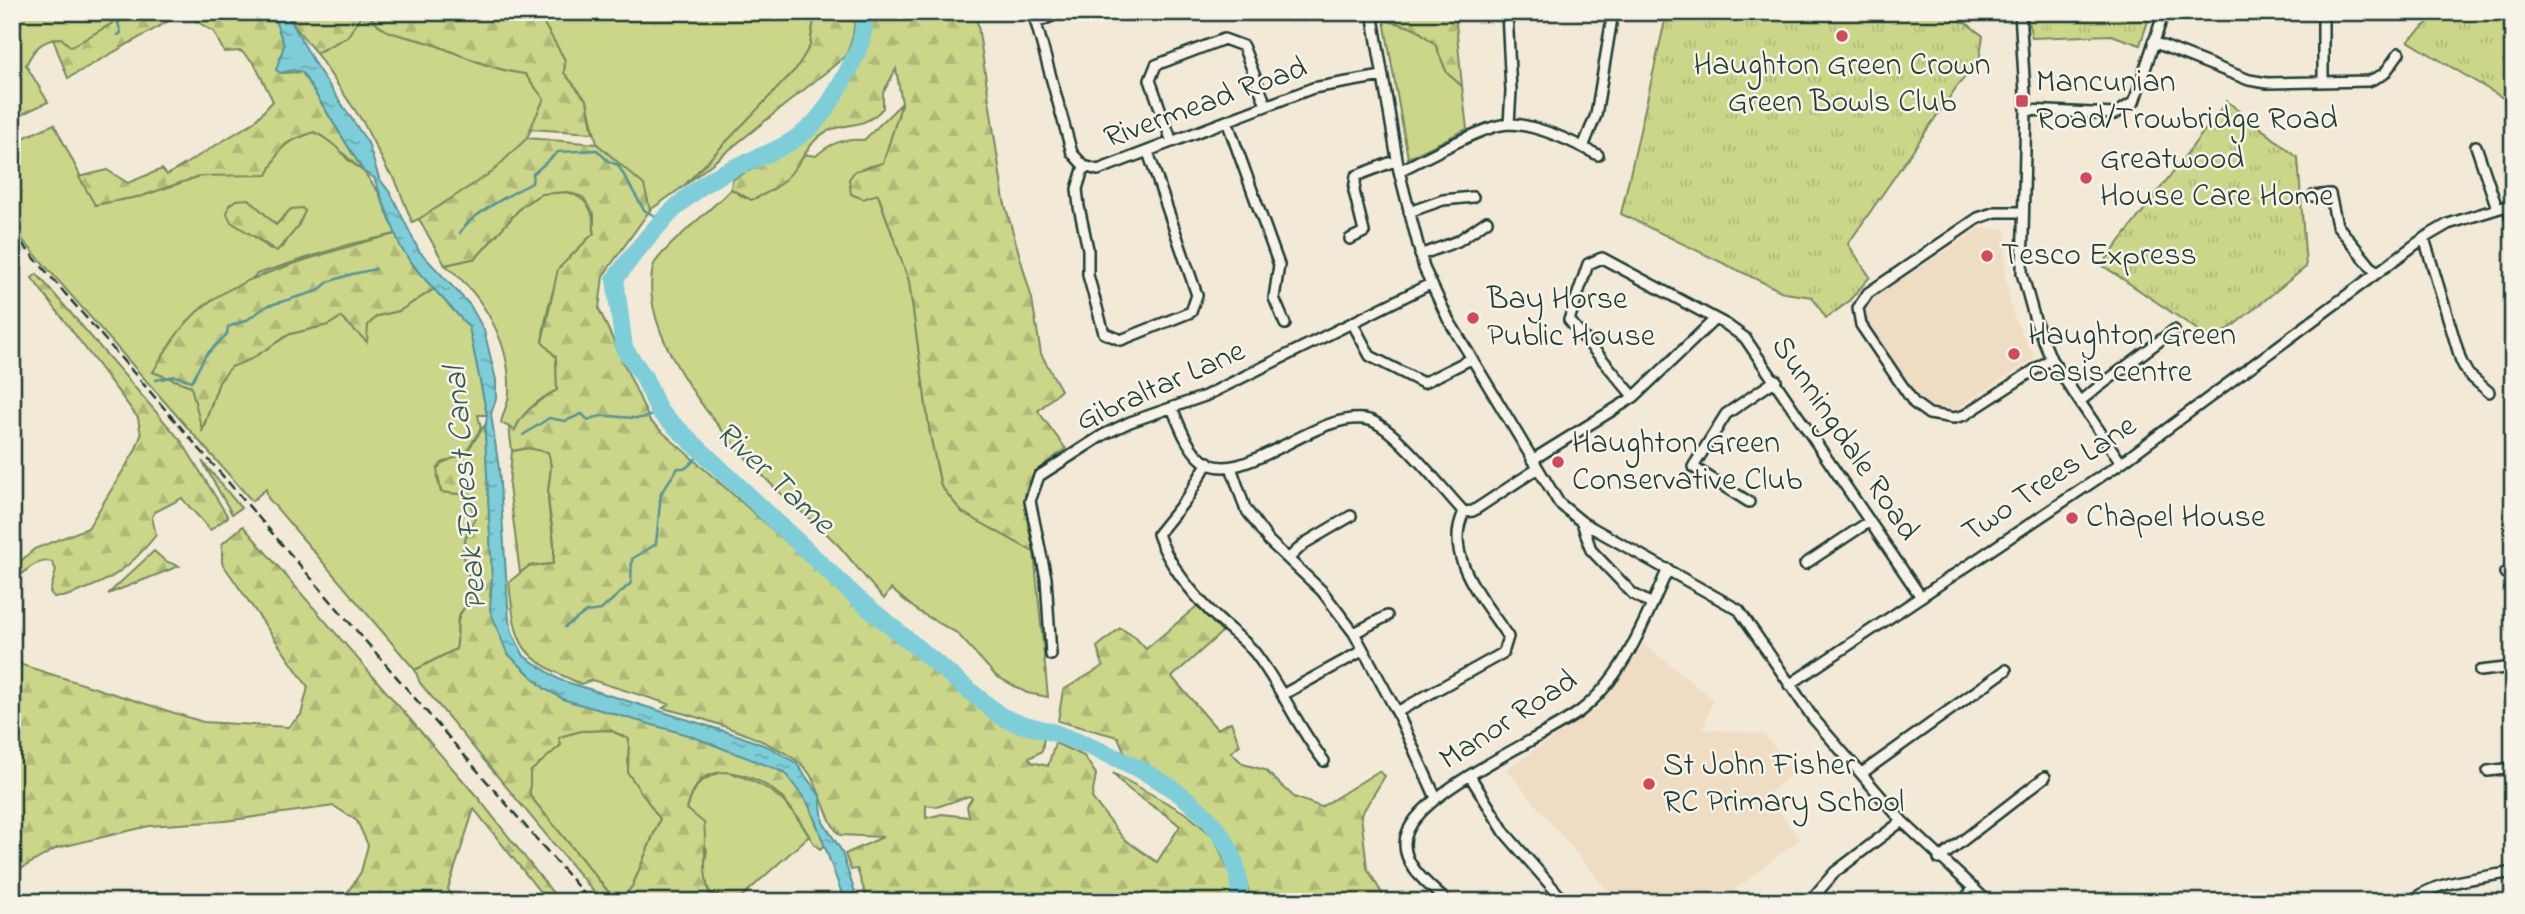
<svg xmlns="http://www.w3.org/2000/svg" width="2525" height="914" font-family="'Indie Flower',sans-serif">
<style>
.built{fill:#eeddc3}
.green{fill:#cbd689;stroke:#758a5e;stroke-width:2;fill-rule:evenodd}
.forest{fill:url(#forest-firs);stroke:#758a5e;stroke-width:2;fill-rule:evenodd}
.park{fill:url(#park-tufts);stroke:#758a5e;stroke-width:2}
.water{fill:url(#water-ripples);stroke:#589497;stroke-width:2}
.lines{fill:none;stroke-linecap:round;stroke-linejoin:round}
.stream{stroke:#589497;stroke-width:2.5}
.river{stroke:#7eced9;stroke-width:18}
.street-casing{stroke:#1f3d34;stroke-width:14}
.street{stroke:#f7f3e8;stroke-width:9}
.rail{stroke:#1f3d34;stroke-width:2.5;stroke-dasharray:10 5;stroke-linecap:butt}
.poi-dot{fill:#d1495b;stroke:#f7f3e8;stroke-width:2.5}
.labels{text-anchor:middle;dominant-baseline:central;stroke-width:5;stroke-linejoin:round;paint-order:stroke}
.poi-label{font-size:32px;fill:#1f3d34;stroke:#f7f3e8;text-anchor:start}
.street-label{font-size:32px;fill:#1f3d34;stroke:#f7f3e8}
.water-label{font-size:33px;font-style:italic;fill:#325a55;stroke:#f7f3e8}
</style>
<defs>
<pattern id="forest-firs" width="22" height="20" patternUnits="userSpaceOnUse" patternTransform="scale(1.75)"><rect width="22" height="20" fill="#cbd689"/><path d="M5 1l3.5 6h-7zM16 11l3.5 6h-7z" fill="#aeb977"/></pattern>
<pattern id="park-tufts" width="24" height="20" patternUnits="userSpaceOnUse" patternTransform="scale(1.75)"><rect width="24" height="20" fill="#cbd689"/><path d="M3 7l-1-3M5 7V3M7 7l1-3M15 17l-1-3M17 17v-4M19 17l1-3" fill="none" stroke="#aeb977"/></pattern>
<pattern id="water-ripples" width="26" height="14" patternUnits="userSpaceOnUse" patternTransform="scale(1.75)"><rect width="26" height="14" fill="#7eced9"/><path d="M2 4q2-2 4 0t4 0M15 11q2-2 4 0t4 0" fill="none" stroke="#67a8b1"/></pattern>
</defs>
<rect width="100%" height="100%" fill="#f3e9d7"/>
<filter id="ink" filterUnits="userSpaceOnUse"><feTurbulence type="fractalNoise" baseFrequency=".0143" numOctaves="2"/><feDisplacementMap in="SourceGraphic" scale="14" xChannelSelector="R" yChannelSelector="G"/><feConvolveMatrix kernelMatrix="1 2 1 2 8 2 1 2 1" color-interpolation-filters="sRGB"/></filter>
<g filter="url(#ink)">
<!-- built -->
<path class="built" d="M1980,228l26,1 -1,46 8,40 22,43 -79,51 -25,-2 -17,-10 -48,-72 1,-16 7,-12z
M1644,644l69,55 -10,30 61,5 30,38 -28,24 34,43 -81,63h-102l-111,-133 93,-62z"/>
<!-- green -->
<path class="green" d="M12,12h108l-9,12 -41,24 -10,-10c-19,3 -26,10 -34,27l22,37 -36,17z
M364,12h4c12,25 40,23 62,31 32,12 60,27 95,31l19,25c-7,14 -12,33 -21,45 -19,25 -81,66 -111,78l-17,-43 -7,-8 -25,-49 -47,-69 31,-16z
M537,12h278l-5,34 -14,23 -112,117 -34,24 -3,-13 -19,-25 -31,-28 -10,-43 -23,-28 1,-13z
M1384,20l31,8 20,16 12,29 15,13 5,43 -59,29z
M902,103l-19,60 -15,4 41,114 21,153 11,52 21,26 72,40 14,145 -21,-4 -31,-17 -39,-43 -38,-21 -28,-23 -7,10c-16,-17 -30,-36 -45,-53 -21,-22 -46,-40 -67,-61 -47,-47 -135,-146 -119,-218 2,-13 64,-62 78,-78l14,9 50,-31 8,-13 13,2c15,-14 27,-17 48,-16z
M54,124l41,81 47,-9 58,-20 70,-7c8,-24 22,-30 45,-37l18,10 15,18 16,12 15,21 17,41 -49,11 -90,29 -104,98 38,14 12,43 16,-47 12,-15 59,-33 37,-9 15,-8 26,8 9,-9 22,-5 35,-22 35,38 18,88h-9l3,13 -15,25 -24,10 -5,14 4,15 28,3 6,23c-25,42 0,45 -6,80 -1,8 -8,12 -11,19 -2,9 1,22 -2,32l-41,21 -147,-172 -2,-9 -14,12 -240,-273v-85zM291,209l14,2 -22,36 -13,2 -25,-20 15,-19 16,15z
M567,192c22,7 27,18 27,41 -37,33 -45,61 -52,108l14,16 1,33c-17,9 -35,22 -42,40l-14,-7c2,-11 8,-20 8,-31 2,-50 -27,-98 -64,-127l31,-7 46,-52 19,-12z
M528,448l21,4c4,15 0,25 -1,39 -1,25 9,48 5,73l-24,2 -9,7 -11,-87 3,-35z
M202,461l39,47 -9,6z
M610,730l19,9 -1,34 32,46 -27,66 -10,13 -12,-3 -81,-99 -1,-24 32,-27 -3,-8 23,-6z
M725,771c43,13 61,26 84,65l-73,66 -26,-9 -7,-20 4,-23 -20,-41c8,-25 12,-30 38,-38z"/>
<!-- forest -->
<path class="forest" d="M120,12h152l12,33 -3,28 21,-1 62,100c-18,-14 -29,-30 -50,-40 -35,12 -31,12 -47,43l-67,1 -58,20 -47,9 -16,-28 28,-7 21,13 34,-14 5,6 87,-53 19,-21 -19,-38 -13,-12 -17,1 -10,-20 -31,-19 -115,65 -15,-39 8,-1 10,9 40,-23z
M289,12h75l-17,25 -31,16 -21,-26z
M368,12h169l28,48 -1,13 23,28 6,32 -63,-4 14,-30 -19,-25c-35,-5 -63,-19 -95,-31 -22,-8 -50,-6 -62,-31z
M815,12h41l-3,24 -7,20 -162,130 112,-117 14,-23z
M869,12h107l28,189 28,98 9,55 20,36 -23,21 28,38c-53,35 -44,45 -32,103l-72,-40 -21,-26 -11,-52 -21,-153 -31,-87 -15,5 -12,-5 -2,-15 6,-8 28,-8 19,-60 -6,-34 -13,24v15c-20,22 -32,13 -55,23 -16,7 -23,24 -33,37 -12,16 -25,25 -44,32l-20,-11 1,-9c25,-15 54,-25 76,-44 23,-19 69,-94 61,-124z
M1385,12h70l7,74 -15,-13 -12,-29 -20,-16 -31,-8z
M527,138l70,6 47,41 6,25 -47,66 -4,33 51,112 254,225 4,-6 91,75 11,6 35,9 -3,21 -13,7 3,4 16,4 7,-23 29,13 12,18 -4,24 32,41 33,23 23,-36c-21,-19 -51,-31 -67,-53l74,41 27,23 13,30 8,-6 4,41h-371l-11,-33 -6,1 -6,-16 38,-17 -43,-2c-12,-11 -19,-44 -31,-62 -21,-30 -110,-56 -146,-65l6,-4 -77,-24 -11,4c-62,-27 -65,-36 -72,-102l20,-16 24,-2c4,-23 -3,-44 -5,-67 0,-16 6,-29 0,-45l-20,-4 -16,3 -3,-24 6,3c7,-18 25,-31 42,-40l-1,-33 -14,-15 16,-73 36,-36v-19l-11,-17 -16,-5 -26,2 -19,12 -46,52 -31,7 -26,-46 73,-47zM969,796l3,2 -5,8 2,11 -27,-3 -16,4v-13l11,2z
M249,199l27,26 15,-16 11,-1 3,3 -7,16 -21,24 -46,-29 -4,-8 2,-9 7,-5z
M396,234l14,28 24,27 -35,22 -22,5 -9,9 -1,17 -26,-25 -13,8 -38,9 -39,25 -20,8 -12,15 -17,48 -11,-44 -38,-14c40,-71 66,-82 140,-108 34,-11 67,-22 103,-30z
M37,274l145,168 46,75 -18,13c-9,-12 -19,-20 -28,-32l-27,14 -3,5 4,18c-29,37 -49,48 -93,62h-9l-4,-5 6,-22 -4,-8c-15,-4 -30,11 -40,22v-15l22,-20 54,-21 47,-77 6,-16 -3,-17 -106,-140z
M485,425l7,153 -2,18 17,57 38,36 143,46 86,32 18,12 13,17 20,49 -5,4 -6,-5c-9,-15 -18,-31 -30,-44 -17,-19 -55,-36 -79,-23 -10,6 -15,21 -18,32l17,14c3,25 -2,47 5,70l22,9h-129l-182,-219 -5,-13 41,-21c3,-10 0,-23 3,-32 2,-7 9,-11 10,-19 6,-35 -19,-37 6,-80l-6,-23 -28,-3 -4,-23 5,-6 24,-10zM610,730l19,9 -1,34 32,46 -27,66 -10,13 -12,-3 -81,-99v-24l31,-27 -2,-8 22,-6z
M243,526l236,273 81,103h-12l-74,-93 -26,80 6,13h-113l20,-30 7,-27 -11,-24 -23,-15 -109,15 -76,5 -92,22 -45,26v-227l10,18 181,57 85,5 13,-12 7,-28 -86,-124v-19z
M154,551l11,10 14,5 -71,28z
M1197,606l25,26 -50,45 45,52 14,-7 9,23 -9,7 12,12 22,6 29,27 27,10 58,-36 6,5 -24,39 6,53 20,34h-136l-12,-51 -7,1 -17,-28 -17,-17 -67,-40 -13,-30 -60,-16 5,-31 40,-24 -6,-19 23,-19 15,9 11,12z"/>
<!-- park -->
<path class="park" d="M1667,12h273l25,10 18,14 -4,25 -21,24 -110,159 22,33 -23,26 -21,15 -14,-21 -27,-4 -164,-79z
M2026,12h125l-11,33 -29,-10 -79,3z
M2439,12h74v92l-105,-63z
M2227,101l71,57 8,109 -92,74 -112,-76z"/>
<!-- water -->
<path class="water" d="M272,12h14l30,54 52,77 11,35 12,16 28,57 51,54 14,25 12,50v19l-5,15 8,55 10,151 4,15 11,21 36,24 177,55 34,13 25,15 24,33 3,26 18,28 17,52h-13l-35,-96 -26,-34 -96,-37 -123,-35 -20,-11 -38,-36 -17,-43 2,-32 -7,-145 2,-18 -18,-88 -48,-52 -20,-27 -27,-70 -10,-6 -62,-100 -9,-2 -12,3 -5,-3 8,-25z"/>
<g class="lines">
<!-- stream -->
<path class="stream" d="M118,35l3,-2 -3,-10 12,-11
M460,233c8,-17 56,-42 72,-50l1,-9 25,-22 39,-2 11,11 10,4 26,45 20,11
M156,380l19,-4 17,5 13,-25 22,-22 1,-7 19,-7 20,-14 51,-15 10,-9 24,-8 24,-5
M523,435l26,-17 16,3 17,-7 6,6c25,-12 48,8 71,-9
M565,627l21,-15 15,-2 30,-27 1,-24 24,-15 5,-51 17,-25h8l16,-15"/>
<!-- river -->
<path class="river" d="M863,12c4,23 -6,41 -16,61 -11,20 -23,43 -40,57 -30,26 -72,32 -104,55 -35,25 -63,60 -88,94l9,69 20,29 15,34 199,188 141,116c18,11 41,12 61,20 72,27 187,74 179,167"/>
<!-- street casing -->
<g class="street-casing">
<path id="street" d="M1033,12l39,141 12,13 14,4 215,-82 69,-12
M1372,12l27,159 25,97 24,51 111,184 23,19 157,88 74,108 89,103 86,81
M1507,12l4,79 -2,33
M2020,12l6,98 -4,163 13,47 16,39 70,104
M2323,12v70
M1036,23l25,-11
M2153,42l96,38 18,3 102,-2 15,-7 15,-21
M2026,110l89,4 19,-12 30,-90
M1227,121l52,144 -5,33 11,26
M1172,142l-22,-62 6,-15 68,-26 19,7 23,59
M2476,146l21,62
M1583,147l13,-32 17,-103
M1084,166l-7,23 2,18 9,42v26l16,58 17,7 70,-28 6,-17 -49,-143
M1399,171c26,-12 86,-47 111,-47 29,1 63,18 88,31
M2313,196l17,-2 7,31 39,48
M2507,205l6,19
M1409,212l34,-12 30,-3
M2021,212h-25l-18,6 -110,75 -10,15 3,17 53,78 15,11 25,4 11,-3 86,-56
M2424,238l37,123 7,13 21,18
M1350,239l14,-7 -10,-41 2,-15 41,-16
M1420,255l38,-14 29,-20
M1353,324l17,32 53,27 48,-24
M1634,397l-65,-77 19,-56 14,-6 125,67 18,13 176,259
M2080,401l94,-71
M1172,408c7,16 13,34 25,47 38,44 117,-48 172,-35 26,7 74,70 95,92l9,-1 64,-42
M1532,460l102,-63 81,-78
M1208,462l-20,35 -30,37c9,28 33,58 54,79 13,14 31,25 43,40 27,35 42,74 69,108
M1231,467l14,41 24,33 53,50 32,42 43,79 39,86
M1749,502l-56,-35 33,-53 50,-34
M1582,522l9,28 42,44 19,10
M1289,558l16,-15 46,-27
M1805,564l65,-43
M2505,573l8,-1
M1354,633l33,-17
M1051,655l-5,-77 -16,-77 9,-25 64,-41 27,-13 75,-26 225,-112
M2480,671l33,-4
M1789,685l332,-222 303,-225 24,-14 65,-20
M1284,694l78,-43
M1397,712l106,-59 5,-16c-23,-36 -66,-80 -44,-125
M2488,771l25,-3
M1862,773l144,-103
M1470,776l35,57 60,69
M1939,859l106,-82
M1447,902c-16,-16 -43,-34 -42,-59 1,-48 136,-103 174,-131 46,-35 66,-93 89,-143
M1809,902l26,-30 67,-51
M1962,902l12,-14
M2411,902c18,-20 75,-25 102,-30"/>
</g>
<!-- street -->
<use href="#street" class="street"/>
<!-- rail -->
<path class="rail" d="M12,232l579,670"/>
</g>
</g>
<!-- markers -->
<g class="poi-dot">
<circle cx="1842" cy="36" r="7"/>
<rect x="2015" y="94" width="14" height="14" rx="3.5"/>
<circle cx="2086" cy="178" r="7"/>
<circle cx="1987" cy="256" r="7"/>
<circle cx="1473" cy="318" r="7"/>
<circle cx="2014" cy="354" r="7"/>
<circle cx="1558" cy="462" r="7"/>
<circle cx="2072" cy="518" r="7"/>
<circle cx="1649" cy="784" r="7"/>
</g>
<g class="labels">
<!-- poi labels -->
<g class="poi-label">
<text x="1842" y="66" text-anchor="middle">Haughton Green Crown<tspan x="1842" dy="37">Green Bowls Club</tspan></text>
<text x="2036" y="83">Mancunian<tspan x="2036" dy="37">Road/Trowbridge Road</tspan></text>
<text x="2100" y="160">Greatwood<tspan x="2100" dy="37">House Care Home</tspan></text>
<text x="2001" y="256">Tesco Express</text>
<text x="1487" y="300">Bay Horse<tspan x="1487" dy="37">Public House</tspan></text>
<text x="2028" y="336">Haughton Green<tspan x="2028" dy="37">Oasis centre</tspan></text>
<text x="1572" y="444">Haughton Green<tspan x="1572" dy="37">Conservative Club</tspan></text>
<text x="2086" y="518">Chapel House</text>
<text x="1663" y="766">St John Fisher<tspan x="1663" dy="37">RC Primary School</tspan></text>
</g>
<!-- street labels -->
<g class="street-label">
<text transform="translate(1206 104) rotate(-20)">Rivermead Road</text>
<text transform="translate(1161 387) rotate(-24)">Gibraltar Lane</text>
<text transform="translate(1844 439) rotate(56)">Sunningdale Road</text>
<text transform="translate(2050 480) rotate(-34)">Two Trees Lane</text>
<text transform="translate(1509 721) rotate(-33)">Manor Road</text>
</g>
<!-- water labels -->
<g class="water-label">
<text transform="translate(774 479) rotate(43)">River Tame</text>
<text transform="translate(467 489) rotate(-95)">Peak Forest Canal</text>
</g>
</g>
<!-- margin -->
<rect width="2525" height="914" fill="none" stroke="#f7f3e8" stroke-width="42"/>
<rect x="21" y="21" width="2483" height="872" fill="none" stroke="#1f3d34" stroke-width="2.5" filter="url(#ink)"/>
</svg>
